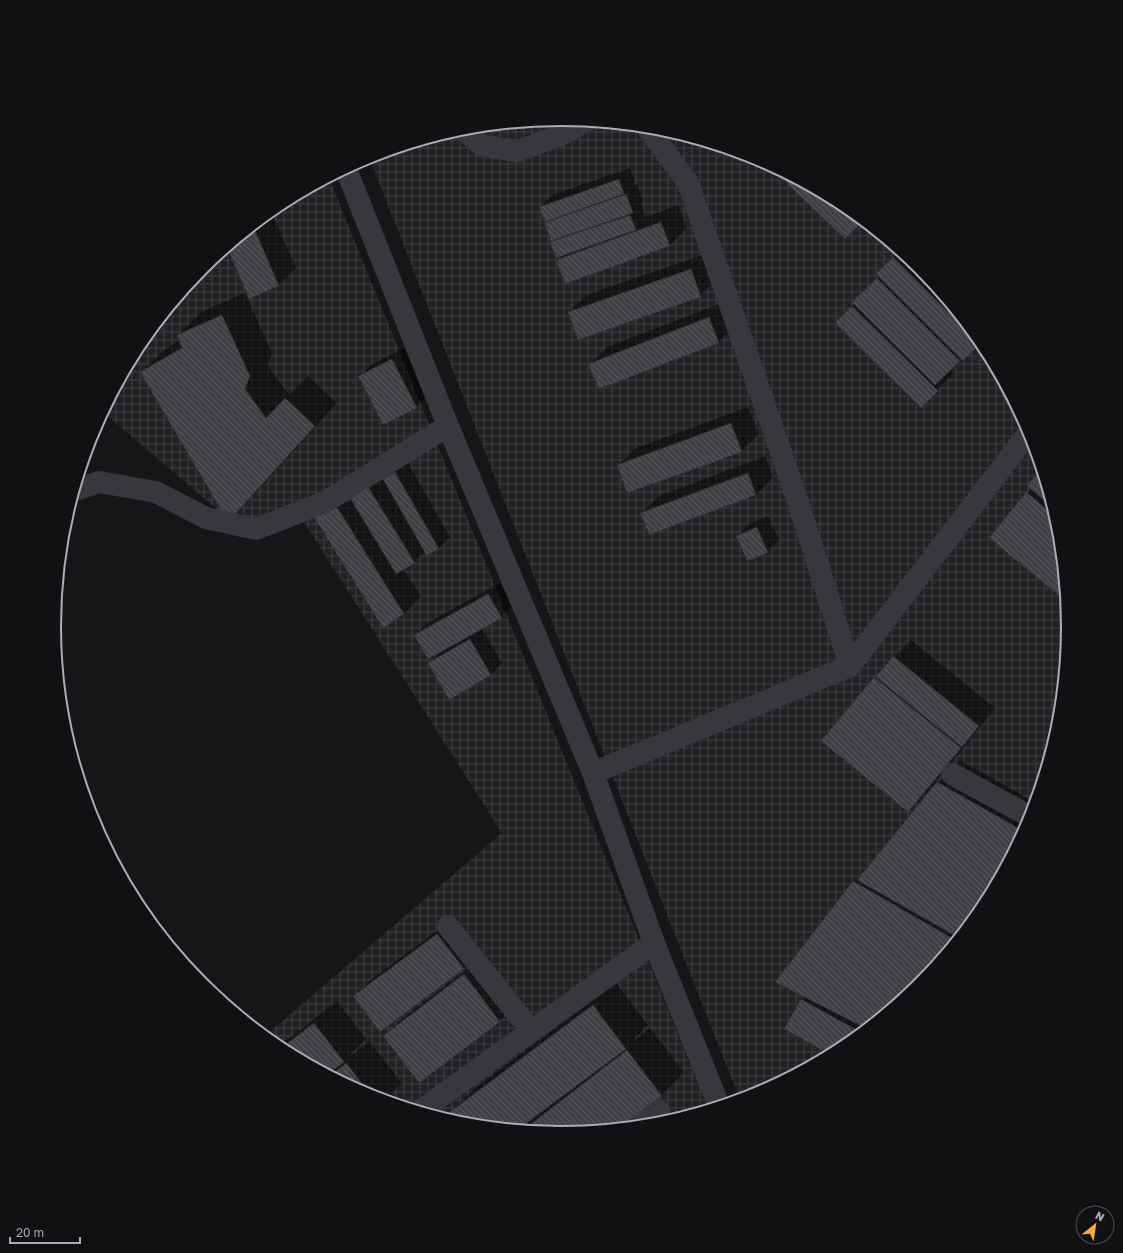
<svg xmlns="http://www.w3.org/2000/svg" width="1123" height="1253" font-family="'Golos Text',sans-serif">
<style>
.industrial{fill:url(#industrial-grid)}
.shadow{fill:#0007}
.building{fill:url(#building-back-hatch);stroke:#303034}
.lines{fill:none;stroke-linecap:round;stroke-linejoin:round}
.minor{stroke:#37383d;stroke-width:22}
.rim{fill:none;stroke:#a8adb8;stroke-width:2}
</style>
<defs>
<pattern id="industrial-grid" width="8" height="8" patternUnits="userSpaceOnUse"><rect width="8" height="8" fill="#222225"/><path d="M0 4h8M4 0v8" fill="none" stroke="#3f3f43"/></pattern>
<pattern id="building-back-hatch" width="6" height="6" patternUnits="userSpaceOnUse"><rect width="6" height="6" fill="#404145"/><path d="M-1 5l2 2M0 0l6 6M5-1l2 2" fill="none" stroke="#595a5e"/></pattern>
</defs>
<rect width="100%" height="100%" fill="#161618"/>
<!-- industrial -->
<path class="industrial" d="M562,119l99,10 95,29 88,47 77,63 63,77 46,88 29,95 10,99 -10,99 -29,95 -47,88 -63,77 -77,63 -88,46 -15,5 -371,-943 94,-28z
M329,178l241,593 139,339 -49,14 -99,10 -99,-10 -95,-29 -88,-47 -14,-12 237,-203 -210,-330 -47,30 -142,-121 37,-68 63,-77 77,-63z"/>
<!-- shadow -->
<path class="shadow" d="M769,165l75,40 19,15 -18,18z
M630,168l5,14 -4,4 6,-2 6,17 -2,2 5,14 32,-12 9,23 -17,17 -104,38 -9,-23 6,-5 -11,-13 -12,-35 12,-12z
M271,211l25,57 -18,18 -50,-39z
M900,251l21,17 60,74 -18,17 -2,-2 -11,12 4,4 -33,33 -85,-83 19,-19 -2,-2 27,-26 -3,-2z
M708,253l9,26 -17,17 -131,16 17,-17z
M245,293l27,60 -4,13 21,29 19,-19 29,27 -86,95 -23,22 -87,-148 23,-22 16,-10 -2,-5 23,-23z
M727,301l9,24 -17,17 -120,46 -9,-24 17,-17z
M404,348l24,48 -12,11 -56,-31 11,-11z
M748,407l11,27 -18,17 -123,14 18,-17z
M765,456l8,21 -17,18 -107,39 -8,-21 18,-17z
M407,461l43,76 -12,12 -13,2 -11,11 -11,7 18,27 -17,18 -20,12 -69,-108 64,-44 4,7 12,-13z
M1042,470l17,58 7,72 -39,-107 4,-4 -3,-3z
M768,516l11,24 -12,12 -30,-16 12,-12z
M500,583l13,22 -12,12 -19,11 20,35 -11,12 -41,24 -21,-35 13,-14 -27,-15 12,-12z
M911,640l84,68 -61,76 1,1 25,-25 76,43 -6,18 -47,88 -63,77 -77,63 -11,6 -47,-27 17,-28 3,-4 49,-114 15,-15 66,-81 -1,-1 -26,26 -85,-70 52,-63z
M455,917l26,34 -18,17 -83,62 -25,-34 17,-17z
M482,958l35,46 -18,17 -79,60 -35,-45 17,-17z
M616,983l32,42 -14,14 1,1 15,-12 34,44 -22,23 -43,33 -58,6 -42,-4 13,-10 -1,-2 -16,11 -54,-5 -10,-12 23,-23z
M337,1001l29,38 -16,16 1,1 18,-15 33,42 -18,18 -17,-6 -89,-48z"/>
<!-- building -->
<path class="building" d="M767,164l77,41 19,16 -18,18z
M619,179l5,15 -79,28 -6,-15z
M626,194l7,19 -82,28 -7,-18z
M630,215l6,15 -80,28 -6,-16z
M661,222l9,24 -105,38 -9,-24z
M253,226l26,60 -30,13 -22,-52z
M893,257l87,87 -17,17 -87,-87z
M691,269l10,28 -123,43 -10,-28z
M877,278l83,83 -25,24 -83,-83z
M852,306l86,85 -17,17 -86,-85z
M222,315l28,61 -5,13 21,29 19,-20 30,28 -87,96 -88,-150 42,-24 -5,-13z
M709,317l10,26 -120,46 -11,-25z
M392,359l25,49 -34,17 -25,-49z
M731,423l11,29 -115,41 -10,-28z
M1041,468l12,40 -26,-22z
M395,472l44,77 -12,7 -44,-77z
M748,473l8,22 -107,40 -9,-22z
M367,485l48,78 -19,11 -47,-78z
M1026,492l30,25 3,11 8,74 -78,-64z
M335,504l69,110 -21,14 -69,-111z
M757,527l11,26 -21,8 -11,-25z
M488,594l14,24 -74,41 -14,-24z
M470,639l21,36 -42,25 -21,-37z
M893,656l86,70 -17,21 -86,-70z
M874,677l87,71 -53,64 -87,-71z
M937,782l88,50 -42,77 -24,29 -102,-58z
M853,881l104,60 -37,45 -53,43 -92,-47z
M437,934l27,35 -84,63 -27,-36z
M464,974l36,48 -81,61 -36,-47z
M801,999l61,34 -19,16 -12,6 -47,-26z
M593,1005l33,44 -109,81 -58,-7 -9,-11z
M314,1023l30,39 -16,12 -48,-25z
M627,1050l35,46 -42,32 -59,6 -38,-4z
M346,1063l27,34 -6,-2 -37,-19z"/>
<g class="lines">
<!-- minor -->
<path class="minor" d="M647,127l41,56 110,319 52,164
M462,129l21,17 34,5 42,-15 27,-15
M346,169l102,257 145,347 61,170 65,163
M75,490l24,-8 57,10 50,26 50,11 69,-27 123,-76
M593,773l257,-107 180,-235
M952,774l79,43
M448,926l83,105
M420,1111l234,-168
M639,1126l20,-15"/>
</g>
<!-- crop -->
<path d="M0 0H1123V1253H0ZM61 626a500 500 0 1 1 1000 0a500 500 0 1 1-1000 0Z" fill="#111113" fill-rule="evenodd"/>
<path class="rim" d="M61 626a500 500 0 1 1 1000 0a500 500 0 1 1-1000 0Z"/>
<!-- north arrow -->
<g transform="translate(1095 1225) rotate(30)"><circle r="19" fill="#111113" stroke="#4d4f55"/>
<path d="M0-3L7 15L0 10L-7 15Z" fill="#f2b134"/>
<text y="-6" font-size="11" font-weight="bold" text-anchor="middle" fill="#a8adb8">N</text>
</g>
<!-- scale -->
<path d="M10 1237v6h70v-6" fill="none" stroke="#a8adb8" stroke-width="2"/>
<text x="16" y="1237" font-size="12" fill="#a8adb8" stroke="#111113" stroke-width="3" paint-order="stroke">20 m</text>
</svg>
